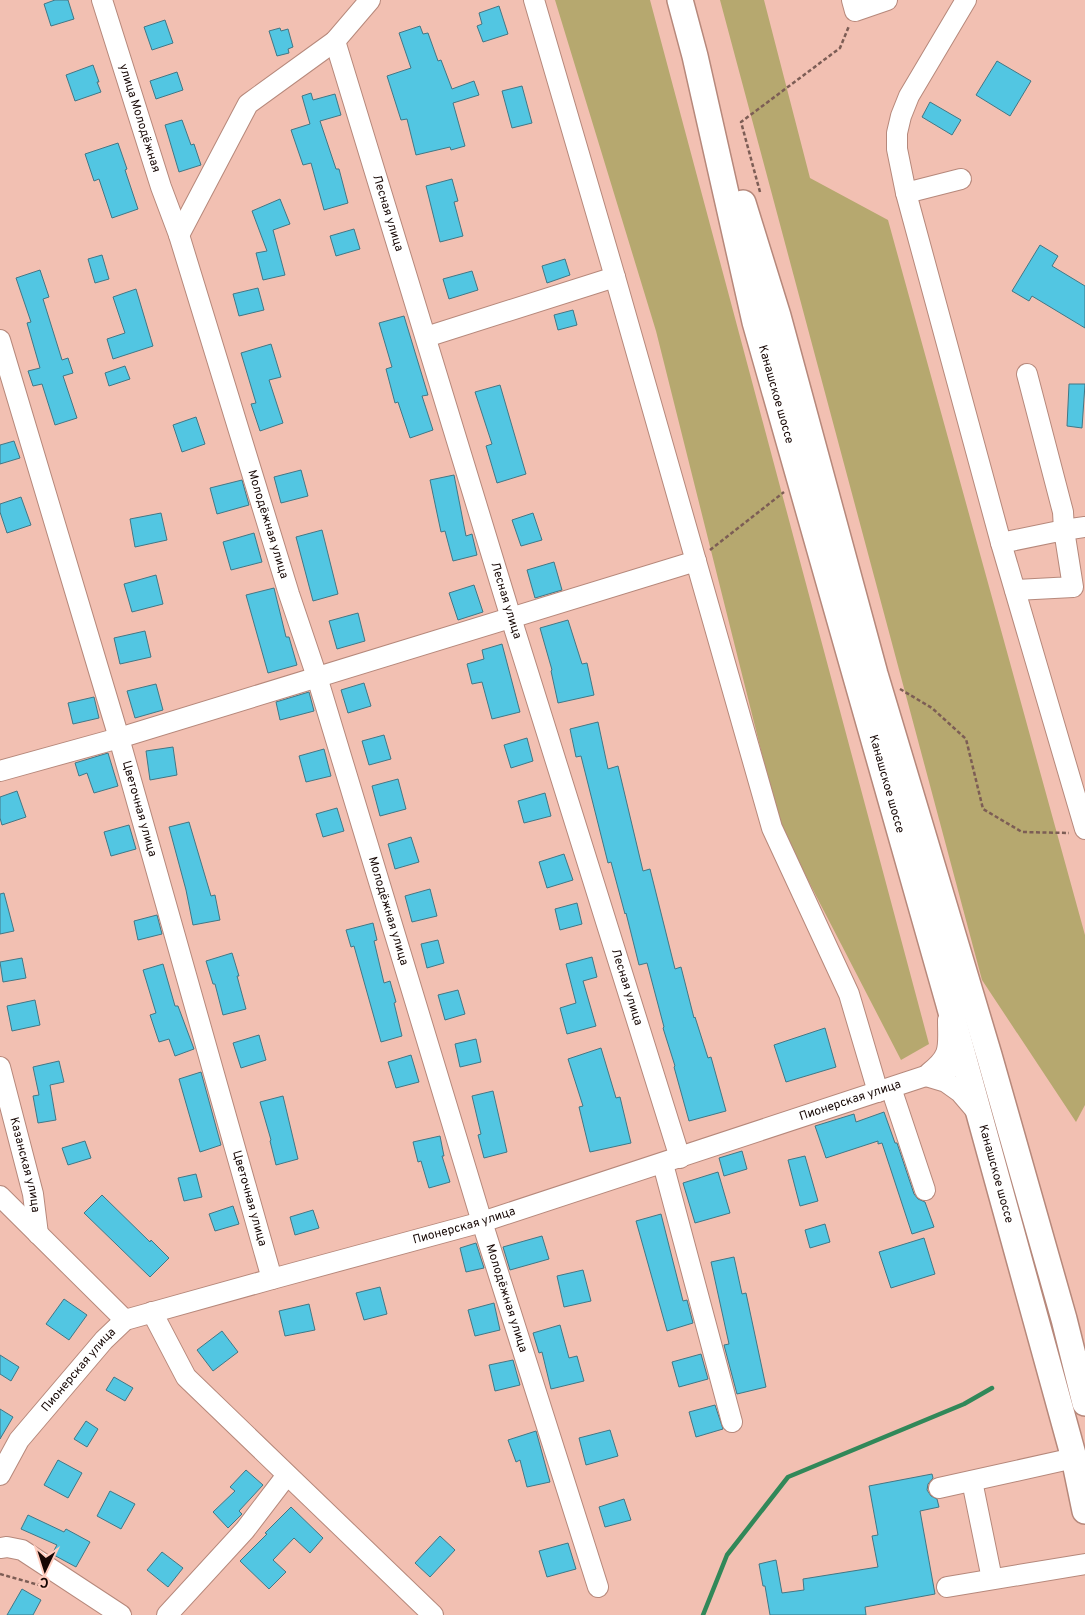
<svg xmlns="http://www.w3.org/2000/svg" width="1085" height="1615" font-family="Overpass,sans-serif">
<style>
.green{fill:#b6a86f}
.lines{fill:none;stroke-linecap:round;stroke-linejoin:round}
.stream{stroke:#318859;stroke-width:4.5}
.building{fill:#52c6e2;stroke:#427785}
.minor-casing{stroke:#b6887b;stroke-width:22}
.major-casing{stroke:#b6887b;stroke-width:28}
.path{stroke:#7c5d55;stroke-width:2.5;stroke-dasharray:4 2.5;stroke-linecap:butt}
.minor{stroke:#fff;stroke-width:20}
.major{stroke:#fff;stroke-width:25}
.labels{text-anchor:middle;dominant-baseline:central;stroke-width:4;stroke-linejoin:round;paint-order:stroke}
.street-label{font-size:12px;fill:#160704;stroke:#ffcdbf}
</style>
<rect width="100%" height="100%" fill="#f2c0b2"/>
<!-- green -->
<path class="green" d="M555,0h95l279,1044 -28,16 -121,-234 -124,-495z
M720,0h44l46,178 78,42 197,715v170l-9,17 -94,-142z"/>
<g class="lines">
<!-- stream -->
<path class="stream" d="M703,1615l24,-60 61,-78 176,-73 28,-16"/>
</g>
<!-- building -->
<path class="building" d="M55,0h13l6,19 -23,7 -7,-22z
M499,6l9,28 -25,8 -6,-16 5,-2 -3,-11z
M165,20l8,23 -21,7 -8,-23z
M420,26l3,8 5,-1 10,28 3,-1 11,29 22,-8 5,14 -26,8 12,43 -14,4 -1,-3 -34,8 -9,-36 -6,1 -14,-44 24,-8 -12,-35z
M280,28l1,3 7,-2 5,18 -5,2 1,4 -12,3 -8,-25z
M997,61l34,20 -21,35 -34,-21z
M93,65l6,17h-2l4,10 -26,9 -9,-26z
M177,72l6,18 -27,9 -6,-18z
M522,86l10,37 -20,5 -10,-37z
M311,93l2,7 22,-6 6,21 -21,6 16,48h3l9,34 -24,7 -13,-47 -8,2 -12,-35 19,-6 -8,-28z
M930,102l31,18 -9,15 -30,-18z
M182,120l9,25 3,-1 7,21 -22,7 -14,-47z
M118,143l9,26 -2,1 13,39 -26,9 -13,-39 -5,2 -9,-27z
M452,179l6,22 -4,1 9,34 -23,6 -14,-56z
M280,199l10,25 -17,6 12,45 -22,5 -7,-27 11,-2 -15,-40z
M354,229l6,20 -24,7 -6,-20z
M1040,245l18,11 -6,10 33,20v42l-53,-32 -3,5 -17,-10z
M102,255l7,24 -14,4 -7,-24z
M565,259l5,16 -23,8 -5,-17z
M40,270l9,27 -6,2 19,61 6,-2 5,15 -10,3 14,42 -22,7 -13,-41 -9,2 -5,-15 12,-3 -13,-45 4,-1 -15,-44z
M472,271l6,19 -29,9 -6,-20z
M258,288l6,22 -25,6 -6,-22z
M136,289l17,57 -40,13 -6,-20 18,-6 -12,-36z
M573,310l4,15 -19,5 -4,-15z
M404,316l24,79 -6,1 11,34 -23,8 -12,-36 -3,1 -9,-34 6,-2 -13,-44z
M271,344l10,33 -12,3 14,43 -23,8 -9,-27 5,-1 -15,-50z
M125,366l5,13 -21,7 -4,-13z
M1069,384h16l-3,44 -15,-2z
M500,385l26,89 -29,9 -11,-37 6,-2 -17,-52z
M196,417l9,27 -23,8 -9,-27z
M14,441l6,17 -20,6v-19z
M301,470l7,26 -27,7 -7,-26z
M454,475l12,61 6,-2 5,21 -24,6 -8,-30 -4,1 -11,-52z
M242,480l7,25 -32,9 -7,-26z
M21,497l10,28 -24,8 -7,-21v-8z
M161,513l6,27 -32,7 -5,-28z
M533,513l9,27 -21,6 -9,-26z
M322,530l16,64 -25,7 -17,-64z
M254,533l8,29 -31,8 -8,-28z
M554,562l8,28 -27,8 -8,-28z
M156,575l7,29 -31,8 -8,-28z
M474,585l9,27 -25,8 -9,-27z
M274,588l12,49h3l8,28 -29,8 -22,-78z
M358,613l7,28 -28,8 -8,-28z
M568,620l14,44 5,-1 7,32 -36,8 -7,-32 1,-1 -12,-42z
M145,631l6,26 -31,7 -6,-26z
M502,644l18,68 -28,7 -10,-37 -10,2 -5,-20 17,-5 -2,-9z
M364,683l7,23 -23,7 -7,-23z
M156,684l7,26 -28,8 -8,-27z
M309,692l5,19 -34,9 -4,-18z
M94,697l5,21 -26,6 -5,-21z
M598,722l10,47 10,-3 25,105 7,-2 25,100 6,-2 13,51 1,-1 13,41 3,-1 15,54 -37,10 -15,-54 1,-1 -12,-38 1,-1 -17,-64 -8,2 -13,-52 -1,1 -14,-52 -3,1 -27,-107 -5,1 -6,-28z
M384,735l7,24 -22,6 -7,-24z
M527,738l6,23 -22,7 -7,-23z
M173,747l4,28 -27,5 -4,-29z
M324,749l7,27 -25,6 -7,-26z
M108,753l10,33 -24,7 -7,-20 -8,3 -4,-13z
M398,779l8,30 -26,7 -8,-30z
M17,791l9,26 -24,8 -2,-7v-21z
M545,793l6,23 -27,7 -6,-22z
M337,808l7,23 -21,6 -7,-23z
M189,822l22,74 4,-1 5,25 -27,5 -7,-35 -17,-63z
M129,825l7,24 -25,7 -7,-24z
M411,837l8,25 -24,7 -7,-25z
M564,854l9,26 -26,8 -8,-26z
M430,889l7,27 -25,6 -7,-26z
M4,893l10,38 -14,3v-40z
M577,903l5,21 -22,6 -5,-21z
M157,915l5,19 -24,6 -4,-19z
M373,923l4,17 -3,1 10,42 6,-2 6,21 -2,1 8,33 -21,6 -27,-96 -3,1 -5,-17z
M438,940l6,23 -17,5 -6,-24z
M232,953l7,23h-2l9,33 -23,6 -8,-31h-2l-7,-23z
M592,957l5,20 -14,4 13,45 -29,8 -7,-26 16,-5 -10,-39z
M22,958l4,20 -23,4 -3,-20z
M163,964l12,42h3l16,43 -19,7 -6,-17 -10,3 -9,-27 6,-2 -13,-43z
M458,990l7,24 -20,6 -7,-25z
M35,1000l5,25 -28,6 -5,-25z
M825,1028l11,39 -50,15 -12,-37z
M259,1035l7,25 -25,8 -8,-25z
M476,1039l5,23 -21,5 -5,-23z
M601,1048l15,50 4,-1 11,46 -41,9 -11,-45 4,-1 -15,-47z
M411,1055l8,27 -23,6 -8,-26z
M59,1061l5,21 -14,3 6,35 -18,3 -5,-27 6,-1 -6,-28z
M201,1072l20,73 -21,7 -21,-73z
M493,1091l14,61 -23,6 -6,-23 3,-1 -9,-38z
M283,1096l15,63 -22,6 -6,-24 1,-1 -11,-38z
M884,1112l11,31h2l17,51 4,5 7,3 9,25 -22,7 -30,-91 -4,1v-3l-52,17 -11,-32 39,-12 2,8z
M440,1136l4,20h-2l8,26 -21,6 -8,-27 -3,1 -5,-20z
M85,1141l6,17 -23,7 -6,-17z
M742,1151l5,18 -23,7 -5,-18z
M805,1156l13,45 -18,5 -12,-46z
M718,1172l12,41 -35,10 -12,-40z
M196,1174l6,23 -18,4 -6,-23z
M102,1195l48,47 1,-2 18,18 -19,19 -66,-64z
M233,1206l6,18 -24,7 -6,-17z
M313,1210l6,18 -24,7 -5,-18z
M661,1214l22,87 4,-1 6,23 -26,8 -31,-110z
M825,1224l5,18 -20,6 -5,-18z
M542,1236l7,23 -39,11 -7,-23z
M924,1238l11,36 -44,14 -12,-36z
M476,1243l8,25 -18,4 -6,-24z
M734,1257l8,37 4,-1 20,94 -29,7 -13,-49 5,-1 -18,-82z
M583,1270l8,31 -27,6 -7,-31z
M380,1287l7,27 -23,6 -8,-27z
M64,1299l23,16 -18,25 -23,-16z
M494,1303l6,27 -25,6 -7,-26z
M309,1304l6,26 -30,6 -6,-25z
M560,1325l9,33 8,-2 7,25 -33,8 -9,-37 -3,1 -6,-20z
M222,1331l16,21 -25,19 -16,-21z
M701,1354l7,25 -29,8 -7,-25z
M0,1355l19,12 -8,14 -11,-7z
M513,1360l7,25 -25,6 -6,-26z
M114,1377l19,11 -8,13 -19,-11z
M715,1405l8,24 -27,8 -7,-25z
M0,1409l13,8 -13,22z
M86,1421l12,8 -11,18 -13,-8z
M610,1430l8,26 -32,9 -7,-27z
M536,1431l14,51 -23,5 -7,-27 -4,2 -8,-22z
M58,1460l24,13 -14,25 -24,-13z
M246,1470l17,15 -24,26 3,3 -14,14 -15,-16 22,-21 -5,-4z
M932,1474l1,4 -5,6 -1,6 4,6 6,3 2,8 -19,4 15,83 -70,13 1,8h-96l-5,-29h-2l-4,-22 17,-4 6,33 22,-3 -1,-11 75,-12 -6,-31 6,-1 -9,-49z
M110,1491l25,13 -14,25 -24,-13z
M624,1499l7,21 -26,7 -6,-20z
M291,1507l32,31 -13,15 -16,-15 -21,22 13,12 -17,17 -29,-28 27,-27 -2,-1z
M28,1515l36,17 2,-3 24,13 -14,25 -24,-13 5,-9 -36,-16z
M440,1536l15,14 -25,27 -15,-14z
M568,1543l8,26 -29,8 -8,-26z
M162,1552l21,16 -15,19 -21,-17z
M22,1589l19,11 -8,15h-26z"/>
<g class="lines">
<!-- minor casing -->
<g class="minor-casing">
<g id="minor">
<path id="s1" d="M102,0l59,187 18,48 110,359 28,83 165,545 116,365"/>
<path d="M534,0l81,277 157,551 77,166 29,98"/>
<path d="M852,0l3,11 32,-11"/>
<path d="M966,0l-57,96 -8,20 -4,17v16l9,44 95,350 84,286"/>
<path id="s2" d="M335,41l176,577 169,540"/>
<path d="M906,193l55,-14"/>
<path d="M179,235l69,-131 87,-63 35,-41"/>
<path d="M426,337l189,-60"/>
<path id="s3" d="M0,340l119,398 153,541"/>
<path d="M1027,374l36,138 1,18 21,-3"/>
<path d="M1001,543l63,-13 9,57 -58,3"/>
<path d="M0,771l119,-33 577,-177"/>
<path id="s4" d="M0,1067l33,127 5,40"/>
<path d="M929,1073c23,-18 19,-26 19,-53"/>
<path d="M926,1076l20,6 14,10 18,21"/>
<path d="M891,1088l34,102"/>
<path d="M663,1164l69,258"/>
<path d="M0,1196l125,124"/>
<path d="M152,1312l34,65 247,238"/>
<path id="s5" d="M0,1475l19,-35 85,-100 21,-20 147,-41 210,-57 483,-159"/>
<path d="M972,1481l20,98"/>
<path d="M939,1488l135,-30"/>
<path d="M0,1548l7,-1 15,3 99,65"/>
<path d="M947,1587l138,-23"/>
<path d="M167,1615l78,-85 42,-55"/>
</g>
</g>
<!-- major casing -->
<g class="major-casing">
<g id="major">
<path id="s6" d="M680,0l15,56 60,266 193,679 126,457 11,53"/>
<path d="M743,203l35,113 97,358 114,381 75,264 21,84"/>
</g>
</g>
<!-- path -->
<path class="path" d="M760,192l-19,-70 99,-74 9,-22
M710,550l74,-58
M900,689l32,19 34,31 17,70 39,23 47,1
M0,1574l46,13"/>
<!-- minor -->
<use href="#minor" class="minor"/>
<!-- major -->
<use href="#major" class="major"/>
</g>
<g class="labels">
<!-- street labels -->
<g class="street-label">
<text stroke="none"><textPath href="#s1" startOffset="124">улица Молодёжная</textPath></text>
<text stroke="none"><textPath href="#s2" startOffset="180">Лесная улица</textPath></text>
<text stroke="none"><textPath href="#s6" startOffset="406">Канашское шоссе</textPath></text>
<text stroke="none"><textPath href="#s1" startOffset="550">Молодёжная улица</textPath></text>
<text stroke="none"><textPath href="#s2" startOffset="585">Лесная улица</textPath></text>
<text stroke="none"><textPath href="#s6" startOffset="811">Канашское шоссе</textPath></text>
<text stroke="none"><textPath href="#s3" startOffset="489">Цветочная улица</textPath></text>
<text stroke="none"><textPath href="#s1" startOffset="955">Молодёжная улица</textPath></text>
<text stroke="none"><textPath href="#s2" startOffset="990">Лесная улица</textPath></text>
<text stroke="none"><textPath href="#s5" startOffset="958">Пионерская улица</textPath></text>
<text stroke="none"><textPath href="#s4" startOffset="101">Казанская улица</textPath></text>
<text stroke="none"><textPath href="#s6" startOffset="1216">Канашское шоссе</textPath></text>
<text stroke="none"><textPath href="#s3" startOffset="894">Цветочная улица</textPath></text>
<text stroke="none"><textPath href="#s5" startOffset="552">Пионерская улица</textPath></text>
<text stroke="none"><textPath href="#s1" startOffset="1360">Молодёжная улица</textPath></text>
<text stroke="none"><textPath href="#s5" startOffset="132">Пионерская улица</textPath></text>
</g>
</g>
<!-- north arrow -->
<g transform="translate(45 1570) rotate(184)" stroke="#ffcdbf" stroke-width="4" paint-order="stroke">
<path d="M0-4L9 19L0 12L-9 19Z" fill="#160704"/>
<text y="-8" font-size="14" font-weight="bold" text-anchor="middle" fill="#160704">С</text>
</g>
</svg>
